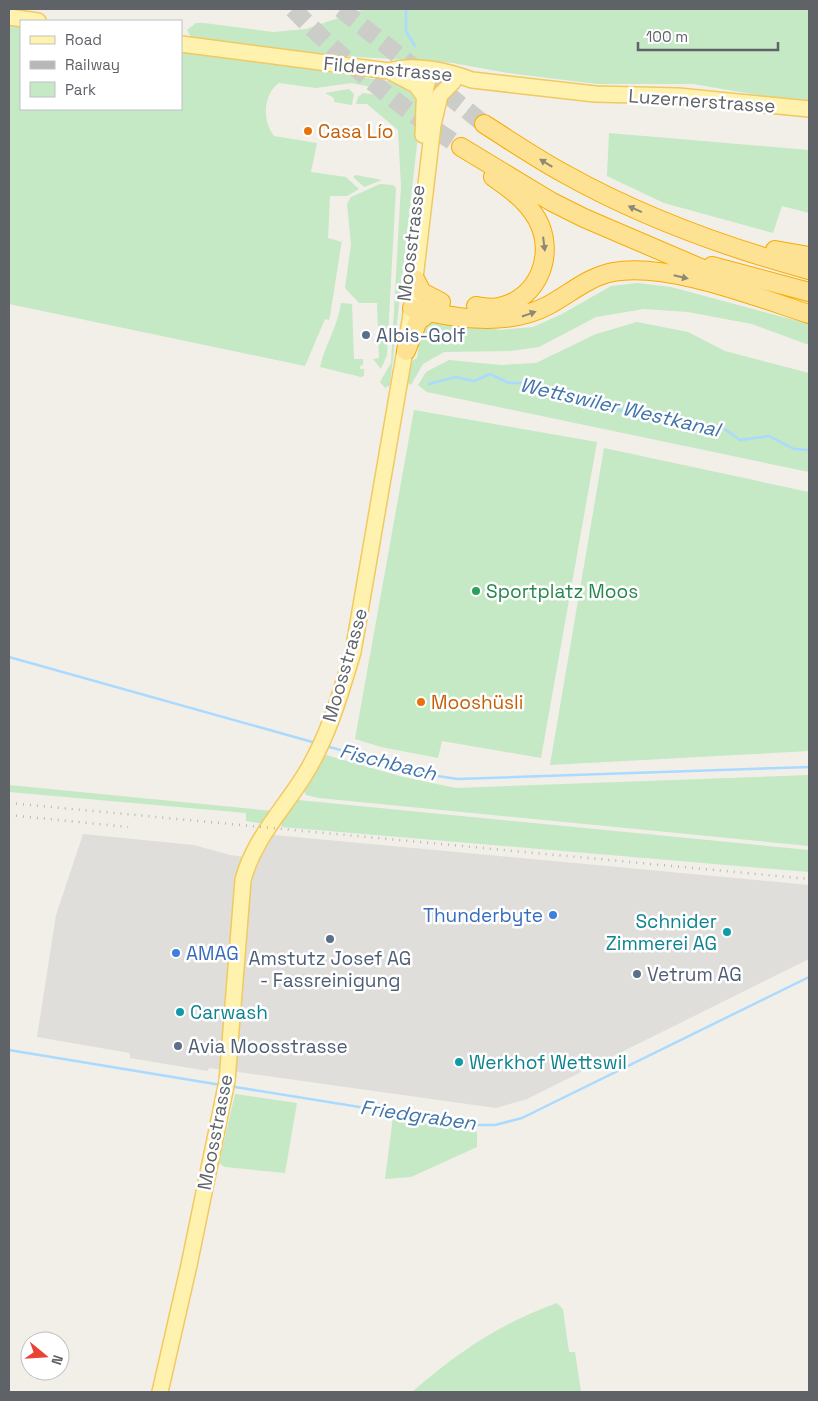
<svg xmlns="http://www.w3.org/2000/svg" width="818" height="1401" font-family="'Space Grotesk',sans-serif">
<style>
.industrial{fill:#e0deda}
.green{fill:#c5e8c5}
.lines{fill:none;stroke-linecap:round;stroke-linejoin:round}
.stream{stroke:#aadaff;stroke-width:2.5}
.highway-tunnel{stroke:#ccccc8;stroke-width:18;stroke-dasharray:18 9;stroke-linecap:butt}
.major-casing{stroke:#f2c960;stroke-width:18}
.highway-casing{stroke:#f9ab00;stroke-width:20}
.major{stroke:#fff2af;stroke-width:15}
.highway{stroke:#fde293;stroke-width:18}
.rail{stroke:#b6b7b8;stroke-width:2.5;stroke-dasharray:1 6;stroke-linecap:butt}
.oneway{fill:#8e8975}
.food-dot{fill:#e8710a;stroke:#fff;stroke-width:2}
.service-dot{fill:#5c6f8a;stroke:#fff;stroke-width:2}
.leisure-dot{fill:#2e9e5b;stroke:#fff;stroke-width:2}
.shop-dot{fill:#3f7fe0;stroke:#fff;stroke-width:2}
.culture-dot{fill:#0f9aa8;stroke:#fff;stroke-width:2}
.labels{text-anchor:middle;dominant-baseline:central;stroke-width:5;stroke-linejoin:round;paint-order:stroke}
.street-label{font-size:19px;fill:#5f6368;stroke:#fff}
.food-label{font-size:19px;fill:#c56008;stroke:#fff;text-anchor:start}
.service-label{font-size:19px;fill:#4e5e75;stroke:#fff;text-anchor:start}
.leisure-label{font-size:19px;fill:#27864d;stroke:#fff;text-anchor:start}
.shop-label{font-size:19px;fill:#366cbe;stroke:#fff;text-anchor:end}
.culture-label{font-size:19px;fill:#0d838f;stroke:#fff;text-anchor:start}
.water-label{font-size:20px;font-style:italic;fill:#4174aa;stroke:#fff}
</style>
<rect width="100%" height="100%" fill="#f1efe8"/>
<!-- industrial -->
<path class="industrial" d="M83,834l111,11 36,10 29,4 15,-24 535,50v74l-282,140 -31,9 -287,-40 -1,3 -78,-13v-5l-93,-16 19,-122z"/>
<!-- green -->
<path class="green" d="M365,9h444v92h-16l-100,-17h-96l-89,-11 -55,-10 -125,-8 -137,-18 -4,-7 9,-7h8l69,9 33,-3z
M9,23l12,2v84h160v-61c74,12 147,25 221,35l11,3 8,23 -31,276 -5,3 -5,-6 11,-19 10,-177 -3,-56 -31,-26h-11l2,-7 5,-4 22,3 1,-6 -35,-7 -35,5 -37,-5c-16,11 -17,38 -5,53l43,7 -6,29 35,5 13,12 -12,7h-17l-2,42 14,4 -1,4 -11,70 -1,4 -4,-1 -20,47 -296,-62z
M349,89l5,5 -2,11 -18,-3v-4l-9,-5z
M609,133l200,17v63l-27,-7 -9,27 -109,-30 -57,-27z
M356,175l26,5 -18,7 -11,-10z
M380,184l13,1 3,3 -9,167 -6,14 -8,-10 6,-1 -2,-55h-18l-14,-15 6,-44 -4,-40 4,-7z
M637,283l34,4 138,37v21l-57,-21 -64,-12 -44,-3 -48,8 -57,30 -29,4 -66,1 -21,12 -12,21 -4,-3 5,-21 5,-3 2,-14 -3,-5 7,-11 8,-7 13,-2 56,11 33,-3 29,-13 49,-28z
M341,303l11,1 2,55h9v6l-3,1v3h4v7l-3,1 -41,-10c5,-22 18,-41 21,-64z
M637,322l51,10 37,19 84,22v99l-382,-80 -9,-7 8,-13 23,-12 52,5 35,-2 60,-29z
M414,410l183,32 -56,316 -99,-17 -4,17 -57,-11 -26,-8z
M604,448l205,44v259l-259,14z
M326,755l77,22 53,11 353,-13v71l-490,-48 -13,-3 -2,-4z
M9,785l264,26 -9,13 -18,-3v-8l-237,-21z
M298,800l511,50v22l-527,-45 -1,-4z
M235,1094l62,9 -12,70 -60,-6 -6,-4z
M393,1117l84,15v15l-66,30 -26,2z
M557,1303l6,6 6,43h6l6,40h-169c48,-41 85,-67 145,-89z"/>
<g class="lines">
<!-- stream -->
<path class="stream" d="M406,9v22l9,15
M429,384l26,-7 19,4 16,-7 19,9h20l28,13 39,4 17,9 37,6 18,-2 9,8 14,-2 15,10 17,-1 17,12 29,-4 25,13 15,1
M9,657l307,86
M326,746l104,29 28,4 351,-12
M9,1050l212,35
M235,1087l236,38h24l27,-7 287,-141"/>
<!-- highway-tunnel -->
<path class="highway-tunnel" d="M293,9c51,52 106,98 168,138
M341,9l143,115"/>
<!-- major casing -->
<g class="major-casing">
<path id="major" d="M9,17l29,4
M181,44l208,27c25,-8 59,0 83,9l123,14 83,2 131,13
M389,71l27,14 8,11
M423,135c2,-23 -2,-44 9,-65
M160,1392l29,-127 38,-184 16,-201c11,-41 39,-69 61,-104 24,-38 36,-81 49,-124l57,-331 23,-196 7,-30 13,-13"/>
</g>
<!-- highway casing -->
<g class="highway-casing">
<path id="highway" d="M484,124c27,17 53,35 81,50 77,43 159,73 244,96
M461,147l91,55 32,16 140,60
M775,250l34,6
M712,266l97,26
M415,279l7,13 19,10
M476,306c7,1 15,3 23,1 40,-8 57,-54 38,-88 -11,-19 -27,-30 -44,-42
M412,308c44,11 96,19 137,-3 22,-12 39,-28 64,-33 55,-10 143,25 196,42
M406,351l12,-30 12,-9"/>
</g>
<!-- major -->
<use href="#major" class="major"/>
<!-- highway -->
<use href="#highway" class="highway"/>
<!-- rail -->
<path class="rail" d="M9,803l800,76
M9,815l119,12"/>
</g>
<!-- one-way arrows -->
<defs><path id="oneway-solid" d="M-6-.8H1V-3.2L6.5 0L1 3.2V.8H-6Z" transform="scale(1.25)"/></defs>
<g class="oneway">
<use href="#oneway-solid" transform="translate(546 163) rotate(-149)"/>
<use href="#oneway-solid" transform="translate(635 209) rotate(-156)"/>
<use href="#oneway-solid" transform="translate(544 244) rotate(83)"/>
<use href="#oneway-solid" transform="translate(681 277) rotate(13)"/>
<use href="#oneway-solid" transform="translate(529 314) rotate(-19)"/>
</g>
<!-- markers -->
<g class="food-dot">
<circle cx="308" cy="131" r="5"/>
<circle cx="421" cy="702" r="5"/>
</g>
<g class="service-dot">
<circle cx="366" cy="335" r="5"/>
<circle cx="330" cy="939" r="5"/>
<circle cx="637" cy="974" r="5"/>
<circle cx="178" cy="1046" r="5"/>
</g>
<circle class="leisure-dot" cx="476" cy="591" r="5"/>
<g class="shop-dot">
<circle cx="553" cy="915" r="5"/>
<circle cx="176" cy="953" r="5"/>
</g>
<g class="culture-dot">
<circle cx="727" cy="932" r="5"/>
<circle cx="180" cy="1012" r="5"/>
<circle cx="459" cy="1062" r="5"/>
</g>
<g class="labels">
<!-- street labels -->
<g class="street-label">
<text transform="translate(388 69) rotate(5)">Fildernstrasse</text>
<text transform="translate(702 101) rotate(4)">Luzernerstrasse</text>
<text transform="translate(411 243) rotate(-83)">Moosstrasse</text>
<text transform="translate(345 665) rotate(-74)">Moosstrasse</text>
<text transform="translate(215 1132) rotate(-79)">Moosstrasse</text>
</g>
<!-- food labels -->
<g class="food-label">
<text x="318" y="131">Casa Lío</text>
<text x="431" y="702">Mooshüsli</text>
</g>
<!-- service labels -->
<g class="service-label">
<text x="376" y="335">Albis-Golf</text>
<text x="330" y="958" text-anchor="middle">Amstutz Josef AG<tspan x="330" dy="22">- Fassreinigung</tspan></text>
<text x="647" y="974">Vetrum AG</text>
<text x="188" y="1046">Avia Moosstrasse</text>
</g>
<!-- leisure labels -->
<g class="leisure-label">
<text x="486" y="591">Sportplatz Moos</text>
</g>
<!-- shop labels -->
<g class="shop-label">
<text x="543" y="915">Thunderbyte</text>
<text x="186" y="953" text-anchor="start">AMAG</text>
</g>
<!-- culture labels -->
<g class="culture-label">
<text x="717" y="921" text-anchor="end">Schnider<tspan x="717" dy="22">Zimmerei AG</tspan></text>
<text x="190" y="1012">Carwash</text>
<text x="469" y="1062">Werkhof Wettswil</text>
</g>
<!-- water labels -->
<g class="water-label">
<text transform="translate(620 407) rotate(13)">Wettswiler Westkanal</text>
<text transform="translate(388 762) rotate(14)">Fischbach</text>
<text transform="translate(418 1115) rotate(8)">Friedgraben</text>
</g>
</g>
<!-- border -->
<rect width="818" height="1401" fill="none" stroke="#5f6368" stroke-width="20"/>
<!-- legend -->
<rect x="20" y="20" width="162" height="90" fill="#ffffff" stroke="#bfc1c3"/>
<rect x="30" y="36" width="25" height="8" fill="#fff2af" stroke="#bfc1c3"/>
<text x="65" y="45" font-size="15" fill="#5f6368">Road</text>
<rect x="30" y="61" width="25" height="8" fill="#b6b7b8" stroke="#bfc1c3"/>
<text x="65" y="70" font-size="15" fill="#5f6368">Railway</text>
<rect x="30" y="82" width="25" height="15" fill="#c5e8c5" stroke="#bfc1c3"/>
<text x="65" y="95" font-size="15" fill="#5f6368">Park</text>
<!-- north arrow -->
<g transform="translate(45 1356) rotate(108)"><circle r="24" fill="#ffffff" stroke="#bfc1c3"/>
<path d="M0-4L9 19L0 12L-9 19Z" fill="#ea4335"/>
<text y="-8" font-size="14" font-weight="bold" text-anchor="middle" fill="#5f6368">N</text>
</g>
<!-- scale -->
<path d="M638 42v8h140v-8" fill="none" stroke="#5f6368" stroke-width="2.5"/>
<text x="646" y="42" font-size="15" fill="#5f6368" stroke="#ffffff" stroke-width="4" paint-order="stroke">100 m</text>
</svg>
